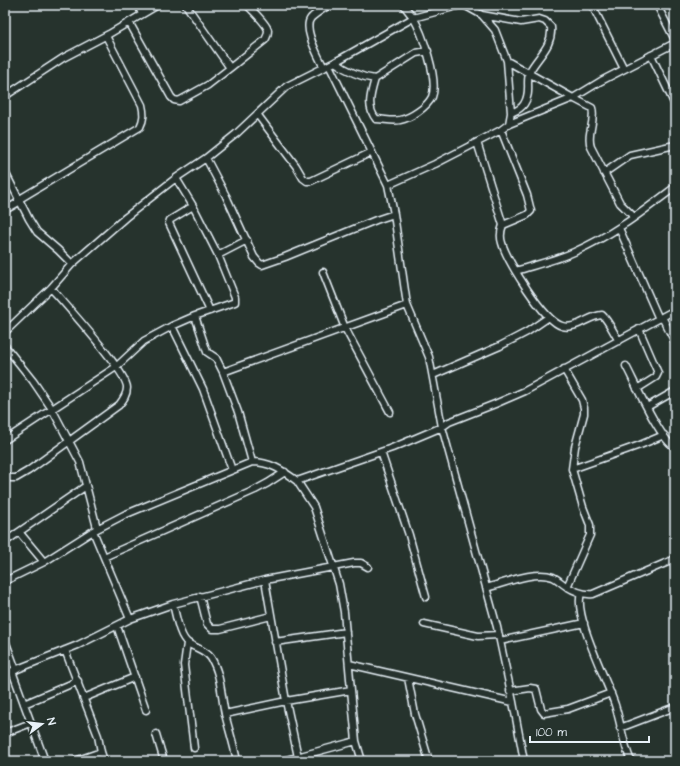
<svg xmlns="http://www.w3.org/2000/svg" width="680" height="766" font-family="'Architects Daughter',sans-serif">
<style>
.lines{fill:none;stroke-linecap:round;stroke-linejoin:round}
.minor-casing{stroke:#e8f1f8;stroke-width:9}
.minor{stroke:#26332d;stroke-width:6}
</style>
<rect width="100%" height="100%" fill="#26332d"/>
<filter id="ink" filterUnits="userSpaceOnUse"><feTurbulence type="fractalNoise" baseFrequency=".025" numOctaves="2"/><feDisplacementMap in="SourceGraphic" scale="8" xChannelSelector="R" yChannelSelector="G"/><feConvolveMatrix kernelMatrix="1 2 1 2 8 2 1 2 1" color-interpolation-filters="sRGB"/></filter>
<g filter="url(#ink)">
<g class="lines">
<!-- minor casing -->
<g class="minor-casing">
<path id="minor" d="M138,5l4,9
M464,5l18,10 13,15 12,31 4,52 -2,11
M592,5l32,64
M657,5l18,35
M482,15l39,7 18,-3 6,2 6,6c2,19 -13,29 -21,44 -5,10 2,21 -6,33 -3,5 -8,7 -13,9
M129,22l42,75 3,3 5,1 29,-16 22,-17 -44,-63
M651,55l24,50
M335,62c12,9 26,15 40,17 -4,14 -9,28 1,40 8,0 17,3 24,1 11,-2 27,-13 32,-23 7,-17 -10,-65 -19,-80 -3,-4 -7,-8 -9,-12
M230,68l35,-28c2,-3 3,-6 3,-10 -2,-7 -15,-19 -21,-25
M324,68c-5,-11 -22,-40 -13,-50 5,-5 12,-9 18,-13
M375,79l41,-26 12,-2
M5,96l58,-38 46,-24 49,-29
M573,98l19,10c4,13 -6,26 -1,39l29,56 14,14
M573,98l28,-17 74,-38
M257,114l39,52 7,12 4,3h4l61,-29
M501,130l26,65 4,16 -4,4 -24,10c-2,5 -3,12 -1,18 5,18 42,78 60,83 14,4 26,-10 40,-11 6,5 12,18 17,26
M477,142l26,83
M206,158l20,38 28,61 5,6 3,2 23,-8 91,-37 18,-6
M5,172l24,47 8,13 21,18 14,14
M604,173l26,-18 45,-10
M176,178l17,28 25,49
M388,185l47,-21 66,-34 8,-6 64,-26 -66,-37
M18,200l122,-73c4,-8 4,-13 2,-22l-36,-69
M193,206l-23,14 -1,3 41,88
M5,210l14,-8
M619,228l40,91
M247,240l-29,15 17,42v5l-40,14 12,36 9,6 7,14 15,40 14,50c18,0 30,8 45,19l95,-33 50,-21 7,-5 46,-18 30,-13 150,-81
M516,271c19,-6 40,-11 58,-19 39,-17 68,-40 101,-65
M323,272l22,56 45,84
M407,305l22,52 13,70 55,200 16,75 11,59
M662,317l13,25
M172,326l31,63 29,81
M5,332l46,-44 21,-24 54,-47 50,-39 30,-20 30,-24 51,-48 48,-24 78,-44 48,-13
M5,346l28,35 19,28 28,53 17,66
M626,366c8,15 35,76 49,81
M564,369l18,31 2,8v6l-9,33 -3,22 11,38 7,18v10l-23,52
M223,372l184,-67 -13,-91 -6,-29 -59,-120
M433,375l67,-29 27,-14 22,-15
M637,389l19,-12 2,-4 -19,-44
M647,407l28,-16
M5,440l111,-73 28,-26 28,-15 23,-10
M381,452l28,83 17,62
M572,469l68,-24 24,-10
M5,476l6,2h5l12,-7 91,-66c4,-5 8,-10 8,-17 1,-15 -63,-85 -76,-100
M93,531l37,88
M19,532l67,-46
M5,542l14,-10 25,30
M104,557l151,-67 13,-7 17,-11
M265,580l21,121 12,56
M5,581l39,-19 49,-31 31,-16 128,-53
M486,588c19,-5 49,-18 67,-11 5,2 9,7 13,9 8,5 18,9 27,8l82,-35
M581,593c-8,23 26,87 34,112 6,19 8,38 16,56
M200,596l7,28 5,5h8l51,-13
M173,604l92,-24 89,-17h7l7,4
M424,624l54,12 21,-1
M117,626l29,84
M5,640l11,30
M500,641l84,-18
M275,642l71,-10
M187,643l-3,22 10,83
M65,650l33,86 3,16 3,9
M349,664l164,38
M12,671l33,90
M5,674l73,-29 52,-26 43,-15c3,11 6,33 15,39 7,5 18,7 23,15 10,16 10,37 14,56 4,16 9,31 12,47
M408,678l7,36 14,47
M351,690l5,51
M510,691l20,-3 6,1 5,20 3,4 24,-4 43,-16
M84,698l51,-21
M24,704l54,-23
M225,714l61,-13 65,-11 -7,-78 -5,-28 -25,-77 -17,-26
M620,728l55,-21
M5,733l26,-10
M156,734l8,27
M75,761l26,-9
M282,761l74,-20 6,20"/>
</g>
<!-- minor -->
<use href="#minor" class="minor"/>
</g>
</g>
<!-- margin -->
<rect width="680" height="766" fill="none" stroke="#26332d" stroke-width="20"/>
<rect x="10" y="10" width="660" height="746" fill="none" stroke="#e8f1f8" stroke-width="1.5" filter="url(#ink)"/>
<!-- north arrow -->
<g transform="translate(42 724) rotate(75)" stroke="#26332d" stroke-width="3" paint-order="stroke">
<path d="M0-3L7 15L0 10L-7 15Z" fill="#e8f1f8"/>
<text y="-6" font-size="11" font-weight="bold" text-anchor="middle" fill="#e8f1f8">N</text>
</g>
<!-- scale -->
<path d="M530 736v6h119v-6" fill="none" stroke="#e8f1f8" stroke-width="2"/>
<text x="536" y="736" font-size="12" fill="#e8f1f8" stroke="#26332d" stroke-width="3" paint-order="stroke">100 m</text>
</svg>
